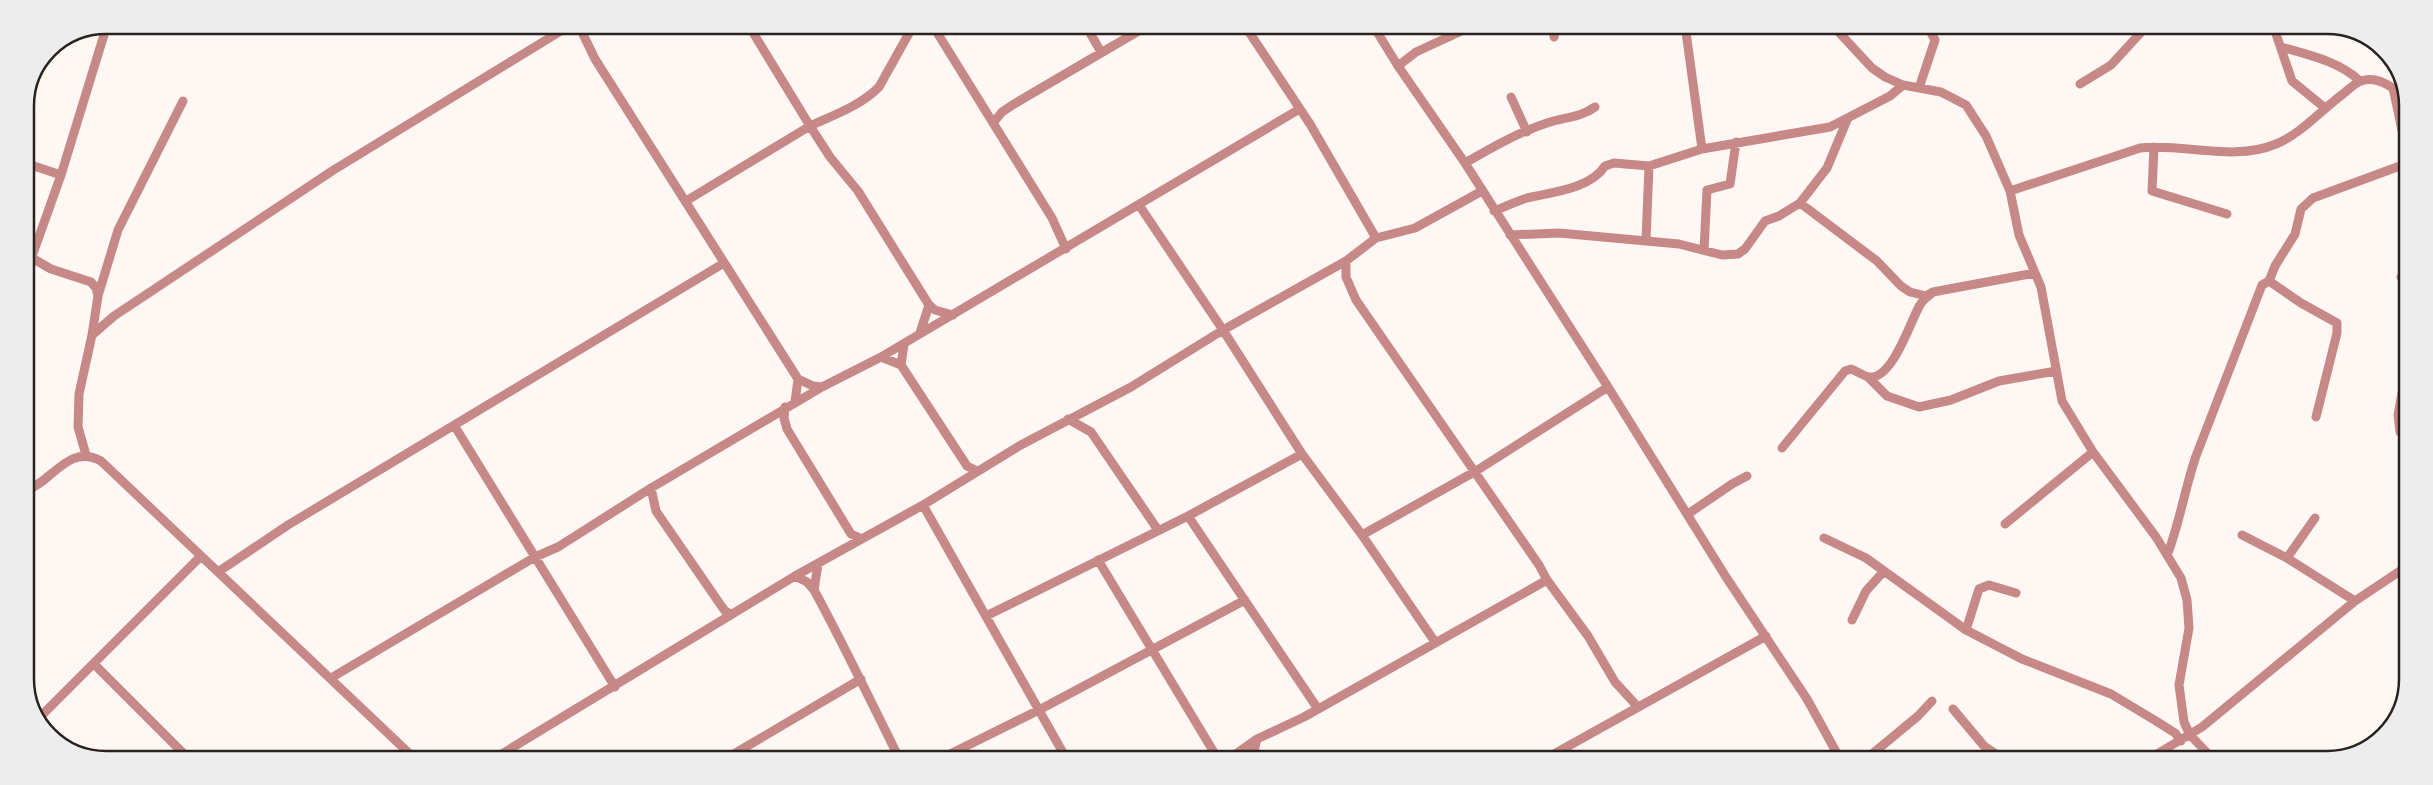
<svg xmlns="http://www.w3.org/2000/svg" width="2433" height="785" font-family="'Open Sans',sans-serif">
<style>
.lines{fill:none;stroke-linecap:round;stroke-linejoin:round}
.minor{stroke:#c68987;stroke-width:9}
.rim{fill:none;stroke:#29221e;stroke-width:2.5}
</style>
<rect width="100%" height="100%" fill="#fff7f3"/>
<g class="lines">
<!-- minor -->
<path class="minor" d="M579,26l16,33 203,320 15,7 9,1 59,-30 417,-247
M913,26l-34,61c-19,19 -45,28 -69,39l20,31 28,34 71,114 6,5 18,5
M933,26l119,192 14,31
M1086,26l15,26
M1245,26l65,98 66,114
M1374,27l24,39 67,97 143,224 118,190 81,122 33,60
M1692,27l-6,2v3l16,117
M1834,27l38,41 13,9 18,8 38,7 25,13 20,31 24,55 9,44 22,52 21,114 31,51 63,85 25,41 6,22 2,28 -10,57 5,37 6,13 24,25
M1883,28l15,-1
M2274,28l18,53 33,27
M1554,37l2,-10
M2281,47c28,8 57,14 79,34
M1398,66l18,-14 54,-25
M2080,84l31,-19 34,-37
M1919,88l16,-48 -7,-13
M2393,88l11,2
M1511,97l16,35
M993,123l9,-11 12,-8 133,-78
M2154,147l-2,44 75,23
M25,163l36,12
M1465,163c26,-15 54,-31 82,-40 16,-6 33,-5 48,-16
M2010,191l130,-43c44,-5 93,14 136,-4 25,-10 45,-34 67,-50 5,-4 12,-11 18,-13 11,-4 23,1 32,7l15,70
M686,201l124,-75 -61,-100
M1800,203l77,58 24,25 9,6 16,4 7,-4 102,-19
M1139,205l84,125 79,124 60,81 73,107
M1494,211c11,-4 22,-10 33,-13 25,-6 63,-9 78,-32l9,-3 35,3 53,-17 128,-22 60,-31 13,-11
M1510,235l49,-2 120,11 43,11 16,-1 7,-5 20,-28 14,-5 21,-13 27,-35 20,-48
M1646,240l3,-74
M1704,250l3,-60 23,-6 6,-42
M32,258l19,11 40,13 5,6 2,8 -6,39
M1346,261v16l10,23 183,265 8,15 41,56 27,46 22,24
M25,276l36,-101 46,-150
M2401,277h6
M2269,281l6,-15 20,-32 6,-25 12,-11 95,-35
M98,296l20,-66 65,-129
M920,333l9,-28
M881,357l20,8 66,101 10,5
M901,365l3,-21
M1868,377l19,19 32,11 32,-7 48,-19 57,-10
M2404,382l-6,33 2,17 6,3
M795,402l3,-23
M785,407l-1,11 3,11 64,105 11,5
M1068,419l23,13 67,98
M454,425l161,262
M1782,448l63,-77 6,-2c6,2 12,7 18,8 24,3 42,-58 51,-72 2,-4 7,-8 11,-11
M86,455l-8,-28 1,-33 13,-59 22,-19 218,-145 237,-145
M651,488l5,23 64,93 5,7 6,3
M25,491c28,-9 43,-48 76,-30l313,297
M923,505l143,253
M1688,514l44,-30 15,-8
M1188,516l130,193
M2005,524l88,-72
M1362,535l114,-64 132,-84
M2242,535l45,23 68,43
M1824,538l42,20 100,72 56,29 89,35 45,27 19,12 6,8
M2168,553c12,-32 17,-65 28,-97l66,-171 7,-4 32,22 36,20v10l-21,84
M2287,558l28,-40
M1098,560l120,199
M218,572l70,-47 436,-262
M795,576l12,6 7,8c30,55 57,112 85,168
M814,590l4,-26
M986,616l202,-100 114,-62
M1852,620l14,-29 18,-20
M1966,630l13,-41 10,-4 27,8
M94,664l93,93
M331,678l204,-121 23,-10 93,-59 171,-101
M1953,709l31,37 21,14
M38,719l163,-163
M495,758l300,-182 128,-71 96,-59 112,-59 92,-57 123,-69 30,-23 39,-10 67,-37
M727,758l134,-79
M942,758l97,-48 206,-110
M1229,759l28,-20 47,-22 243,-137
M1252,759l5,-20
M1545,759l221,-123
M1866,759l52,-43 14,-15
M2147,760l55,-33 153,-126 51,-34"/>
</g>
<!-- crop -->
<path d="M0 0H2433V785H0ZM106 34H2327A72 72 0 0 1 2399 106V679A72 72 0 0 1 2327 751H106A72 72 0 0 1 34 679V106A72 72 0 0 1 106 34Z" fill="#eeeded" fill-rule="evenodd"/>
<path class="rim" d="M106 34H2327A72 72 0 0 1 2399 106V679A72 72 0 0 1 2327 751H106A72 72 0 0 1 34 679V106A72 72 0 0 1 106 34Z"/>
</svg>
